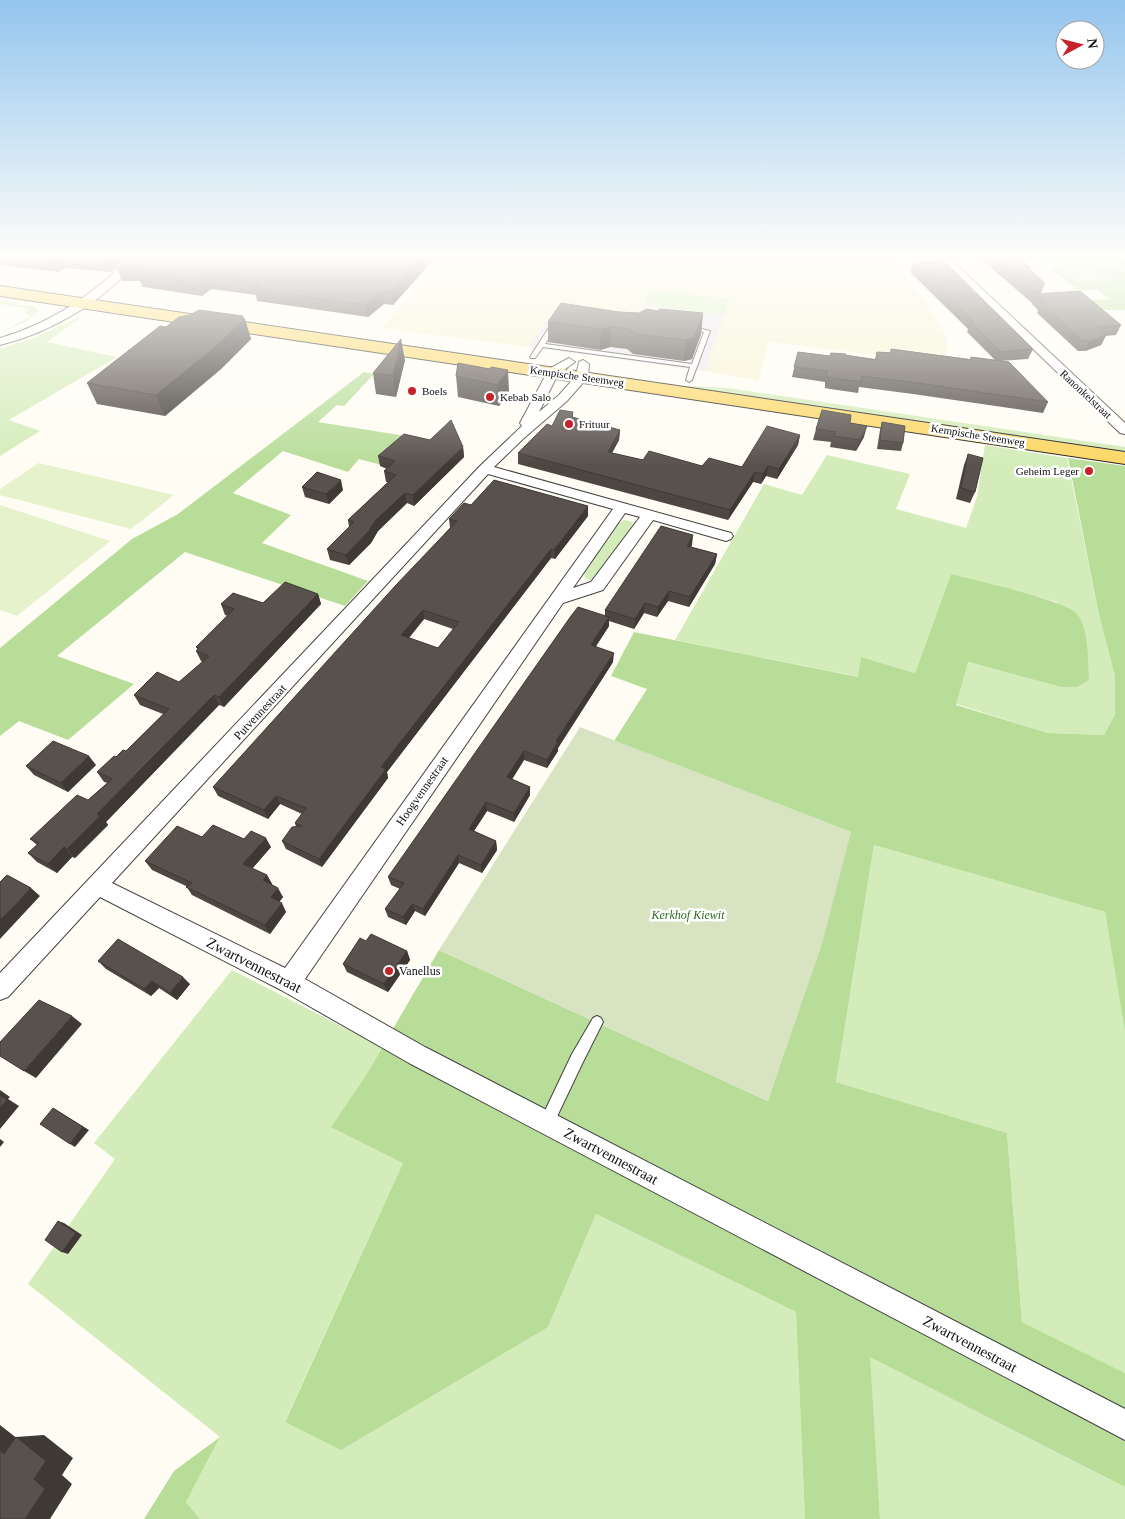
<svg xmlns="http://www.w3.org/2000/svg" width="1125" height="1519" font-family="'Times New Roman',serif">
<style>
.industrial{fill:#ede4ee}
.farmland{fill:#f6f3d1}
.green{fill:#d4ecba}
.forest{fill:#b8dd99}
.cemetery{fill:#d8e3c2}
.pitch{fill:#e5f2cc}
.lines{fill:none;stroke-linecap:round;stroke-linejoin:round}
.lane-casing{stroke:#434343;stroke-width:2}
.street-casing{stroke:#434343;stroke-width:2}
.primary-casing{stroke:#212121;stroke-width:2}
.lane{fill:#fff;fill-rule:evenodd}
.street{fill:#fff;fill-rule:evenodd}
.primary{fill:#fcd765;fill-rule:evenodd}
.wall{fill:#4d4641;fill-rule:evenodd}
.shaded-wall{fill:#3e3935}
.building{fill:#59514c;stroke:#3e3935;fill-rule:evenodd}
.poi-dot{fill:#c6222a;stroke:#fff;stroke-width:2}
.labels{text-anchor:middle;dominant-baseline:central;stroke-width:5;stroke-linejoin:round;paint-order:stroke}
.far-street-label{font-size:11px;fill:#101010;stroke:#fff}
.far-poi-label{font-size:11px;fill:#101010;stroke:#fff;text-anchor:start}
.street-label{font-size:12px;fill:#101010;stroke:#fff}
.park-label{font-size:12px;font-style:italic;fill:#2d6b1d;stroke:#fff}
.poi-label{font-size:12px;fill:#101010;stroke:#fff;text-anchor:start}
.near-street-label{font-size:15px;fill:#101010;stroke:#fff}
</style>
<rect width="100%" height="100%" fill="#fffdf3"/>
<!-- industrial -->
<path class="industrial" d="M644,305l81,10 -20,56 -176,-24 25,-38 83,10z"/>
<!-- farmland -->
<path class="farmland" d="M450,254h433l42,46 21,36 2,28 -179,-22 -11,38 -53,-9 25,-71 -79,-10 -14,29 -83,-10 -25,38 -148,-19z"/>
<!-- green -->
<path class="green" d="M1013,254h112v4l-11,-1 9,14 -28,-4 16,14 -33,1 -19,-15 -14,-8z
M651,290l79,9 -5,16 -81,-10z
M0,300l18,3 -2,2 18,1 4,5 -11,10 -27,12 31,-17 -7,-4 4,-3 -26,-5 -2,1z
M77,318h3l-33,24 70,15 -108,63 31,11 -40,25v-107l34,-11z
M672,385l56,3 397,59v7l-454,-67z
M985,445l82,13 32,157 16,61v38l-11,21 -56,-2 -92,-29 11,-42 94,25 -4,-85 -106,-28 -36,99 -54,-16 -2,20 -184,-37 89,-156 38,11 25,-40 83,19 -14,35 70,19 11,-31z
M625,520l7,2 3,4 -42,55 -8,-3 -1,-6 35,-49z
M874,845l231,67 20,121v340l-103,-51 -15,-189 -171,-51z
M232,970l150,77 -19,33 40,83 -118,258 263,-94 48,-113 200,98 9,207h-605l-14,-17 34,-65 -192,-153 87,-125 -21,-16z
M869,1356l256,131v32h-245z"/>
<!-- forest -->
<path class="forest" d="M1113,256l12,2v52h-42l-10,-9 36,-2 -12,-10 -18,2 -31,-24h11l19,15 32,-1 -16,-14 29,4z
M364,372l10,2 -30,32 -7,-1 -19,17 100,16 -29,29 -30,-8 -11,13 -65,-21 -50,42 58,22 -29,28 106,38 -23,25 -160,-54 -128,104 77,28 -66,56 -49,-19 -19,15v-88l132,-109 46,-25z
M1068,458l57,8v567l-20,-121 -231,-67 -38,237 171,51 15,189 103,51v114l-255,-130 10,162h-75l-9,-207 -200,-98 -48,113 -207,123 -56,-28 118,-259 -72,-36 32,-47 76,-130 329,151 83,-269 -237,-91 33,-52 -36,-13 23,-44 224,45 3,-20 54,16 36,-99c23,6 112,26 125,39 13,13 12,49 13,67l-12,7h-16l-93,-25 -12,43 92,28 56,2 11,-21v-38l-16,-61z
M220,1437l-34,65 14,17h-56l30,-48z"/>
<!-- cemetery -->
<path class="cemetery" d="M580,727l271,105 -29,112 -54,157 -329,-151z"/>
<!-- pitch -->
<path class="pitch" d="M39,463l135,32 -43,34 -131,-34v-6z
M0,505l110,36 -93,75 -17,-6z"/>
<g class="lines">
<!-- lane casing -->
<g class="lane-casing">
<path id="lane" d="M555,321l3,2 -13,21 147,20 12,-32 -19,-4 3,-2 22,5 -18,49 -3,2 -3,-2 4,-13 -147,-20 -8,11h-4l-1,-1 22,-34z
M597,1016l4,2 2,4 -21,42 -30,63 -5,2 -5,-2 -2,-5 2,-5 30,-63 21,-36z"/>
</g>
<!-- street casing -->
<g class="street-casing">
<path id="street" d="M133,254h10c-34,44 -89,78 -143,91v-7c52,-15 96,-45 133,-84z
M935,254h10l180,169v11l-5,-1z
M569,358l6,4 -17,12 -19,38 20,-17 17,-19 3,-14 4,-2 6,4 -1,13 -21,24 -43,37 -30,29 237,66 2,3 -2,3 -5,2 -73,-21 -50,70 -40,13 -258,376 120,68 700,362v31l-716,-377 -128,-73 -181,-93 -92,100 -8,3v-27l480,-507 42,-40 -2,-3 29,-54zM488,474l125,35 -328,459 -173,-85zM625,513l15,4 -49,65 -18,6z"/>
</g>
<!-- primary casing -->
<g class="primary-casing">
<path id="primary" d="M0,286l1125,166v12l-1125,-168z"/>
</g>
<!-- lane -->
<use href="#lane" class="lane"/>
<!-- street -->
<use href="#street" class="street"/>
<!-- primary -->
<use href="#primary" class="primary"/>
</g>
<!-- wall -->
<path class="wall" d="M0,254h443l-5,5h-4l-41,46 -9,-1 -16,13 -111,-16 -1,-6 -45,-6 -9,7 -59,-9 -3,-6h-18l-5,-13 11,-12 -17,16 -46,-4 -7,4 -58,-7z
M975,254h44l5,2 -2,4 8,7 -1,2 12,25 80,31 -5,10 -10,1 -5,9 -16,6h-7l-41,-38 1,-3 -6,-6v-1z
M913,263l120,86 -5,10 -29,2 49,41 -5,11 -130,-19 -54,-7 -1,6 -28,-4 -5,-1v-6l-33,-5 6,-25 32,4 15,-1 30,4 2,-7 13,1 1,-4 79,10 1,-2 24,3 -28,-28 1,-3 -58,-57z
M658,311l45,2 -2,21 -9,25 -8,2 -51,-7 -6,-5 -17,-2 -10,3 -52,-8v-20l71,-10 20,1z
M244,319l7,20 -30,30 -56,47 -68,-12 -10,-21 79,-56z
M405,360l-9,37 -20,-3 -3,-21z
M458,363l51,28 -10,15 -41,-9 -2,-21z
M573,412v5l47,13 -1,10 -7,13 31,7 59,6 40,1 58,-32 -2,10 -21,34 -11,-3 -5,8 -8,-2 -25,38 -210,-56v-11l34,-27z
M882,422l21,21 -2,8 -24,-2 3,-19z
M850,423l14,14 -8,14 -26,-4 1,-5 -18,-2 3,-11z
M430,440l33,7 1,10 -50,49 -7,-3 -29,28 -7,12 -22,22 -19,-5 -3,-11 22,-22 -1,-7 40,-38h-2l-2,-11 3,-2 -7,-3 -2,-10z
M968,454l7,38 -5,11 -14,-4 8,-34z
M302,487l41,3 -14,14 -24,-7z
M471,505l117,11 -33,43 -4,-1 -164,214 1,6 -66,89 -36,-18 -4,-8 14,-14 -1,-4 7,-9 -22,-10 -12,15 -50,-23 -5,-9 237,-259 -1,-9zM424,619l29,10 -15,19 -29,-10z
M692,545l-1,2 26,7 -2,10 -26,43 -21,-6 -11,16 -13,-4 -10,16 -25,-8v5l-13,20 17,16 -55,86v3l-11,17 -23,-8 -12,19 18,8v8l-16,27 -27,-11 -13,20 22,10 1,9 -15,23 -23,-10 -34,53 -10,-5 -9,14 -18,-8 -3,-8 15,-20 -9,-4 -3,-8 217,-261v-6z
M318,594l3,10 -97,103 -5,-2 -113,117 2,3 -33,33 -3,-1 -15,16 -20,-11 -9,-9 9,-8 -7,-6 58,-39 20,-17 -4,-1 -7,-10 19,-15 10,-6 37,-37 -23,-9 -6,-10 45,-13 24,-20 -2,-1 -5,-10 2,-1 -2,-3 32,-31 -3,-1 -4,-11 42,-1z
M96,765l-28,27 -34,-17 -8,-9z
M202,837l42,2 27,8 -19,22 15,6 5,9v1l11,12 -4,5 7,10 -16,22 -78,-39 -6,-9 -34,-16 -7,-9z
M366,941l41,10 3,9 -22,32 -41,-20 -4,-8z
M98,961l92,23 -13,16 -18,-12 -8,8 -45,-27z"/>
<!-- shaded-wall -->
<path class="shaded-wall" d="M113,254h18l-20,18 -5,-12z
M426,254h8v5l-41,46 -2,-13z
M437,254h6l-5,5z
M60,255l5,13 -7,4 -6,-12z
M207,277l4,12 -9,7 -4,-13z
M1045,283l-4,10 -3,3 -2,-2z
M382,291l2,13 -16,13 -2,-12z
M703,313l-2,21 -9,25 -8,2 2,-21z
M243,316l1,4 1,-1 6,20 -30,30 -56,47 -9,-21z
M611,327l-1,20 -10,3 1,-21z
M1106,335l-5,10 -16,6 5,-10z
M401,339l4,21 -9,37 -3,-21z
M508,370l1,21 -10,15 -2,-21z
M867,426l-3,11 -8,14 4,-11z
M620,430l-1,10 -12,22 1,-10z
M800,435l-2,10 -21,34 2,-10z
M463,447l1,10 -50,49 -1,-11z
M768,466l-2,10 -5,8 2,-10z
M755,472l-2,10 -25,38 2,-10z
M341,480l2,10 -14,14 -3,-10z
M405,493l2,10 -29,28 -7,12 -22,22 -3,-10 30,-35z
M588,506v10l-33,43 -1,-9z
M693,535l-1,10 -6,11 1,-10z
M551,549v9l-164,214 1,6 -66,89 -3,-8 62,-92z
M717,554l-2,10 -26,43 1,-10z
M669,591l-1,10 -11,16 1,-10z
M318,594l3,10 -97,103 -5,-10z
M645,603l-1,10 -10,16 1,-10z
M423,610l1,9 -21,26 -2,-10z
M609,617v9l-18,28v-9z
M614,653l-1,9 -55,86v3l-11,17v-8l9,-19z
M214,695l5,10 -113,117 2,3 -33,33 -8,-9 30,-35z
M524,751v9l-16,26 -1,-9z
M89,756l7,9 -28,27 -7,-9z
M530,787v8l-16,27v-9z
M276,796l4,8 -12,15 -4,-9z
M486,802l1,9 -17,26 -1,-8z
M266,838l5,9 -23,26 -5,-9z
M496,841l1,9 -15,23 -1,-8z
M64,847l8,10 -15,16 -9,-9z
M458,855l1,8 -34,53 -2,-7z
M267,875l5,9 -4,5 -5,-9z
M31,888l9,8 -40,43v-19z
M278,888l5,9 -7,9 -5,-9z
M282,903l4,9 -16,22 -5,-9z
M412,904l3,7 -9,14 -3,-8z
M407,951l3,9 -22,32 -4,-8z
M183,977l7,7 -13,16 -7,-7z
M152,981l7,7 -8,8 -7,-7z
M72,1016l10,8 -46,54 -12,-7z
M0,1090l10,7 -2,2 11,7 -19,23z
M53,1108l36,22 -14,17 -5,-3z
M0,1139l4,3 -4,5z
M58,1221l6,2 18,12 -14,19 -6,-2z
M0,1425l32,25 -16,-13 28,-2 29,23 -11,17 10,9 -22,35h-25l-25,-69z"/>
<!-- building -->
<path class="building" d="M2,254h111l-7,6 -46,-5 -8,5z
M130,254h234l50,4 7,-4h5l-35,38 -9,-1 -16,14 -112,-16 7,-6 -54,-6 -9,6 -60,-8 8,-6 -29,-1z
M990,254h29l5,2h-7l13,11h-3l18,16 -9,10z
M943,260l90,89 -33,3 -29,-30h3l-61,-59z
M1080,291l41,34 -23,2 8,8 -16,6h-7l-42,-38h5l-10,-9z
M561,303l58,9 20,1 8,-4 11,2 2,-2 43,4 -9,25 -8,2 -51,-6 -6,-5 -18,-2 -10,2 -53,-7z
M199,310l44,6 -2,2 4,1 -31,29 -58,47 -69,-12 73,-57 6,1 13,-10 11,-2z
M401,339l-8,37 -20,-3z
M891,349l80,11v-3l38,5 39,40 -131,-19 -55,-7 -1,6 -28,-4 -6,-1v-6l-33,-4 4,-15 32,4 1,-3 15,1 -1,1 31,5 1,-8 14,1z
M458,363l32,6 1,-2 17,3 -11,15 -41,-9z
M560,410l13,2 -1,5 48,13 -12,22 35,8 6,-9 53,15 7,-8 33,9 25,-41 33,9 -21,34 -11,-3 -5,8 -8,-2 -25,38 -212,-57 29,-29 5,2z
M822,410l29,5 -1,8 17,3 -7,14 -27,-4 3,-4 -20,-3z
M451,420l12,27 -50,48 -8,-2 -29,27 -8,12 -22,23 -19,-6 27,-27 -6,-2 48,-45 -12,-4 11,-10 -17,-5 26,-22 26,6z
M882,422l23,4 -2,17 -23,-3z
M968,454l15,4 -8,34 -14,-4z
M317,472l24,8 -15,14 -24,-7z
M494,480l94,26 -34,44 -3,-1 -170,218 5,2 -67,90 -37,-18 10,-14 10,-1 -7,-3 11,-15 -30,-12 -12,14 -51,-23 183,-202 61,-64 -8,-2 15,-16 7,2zM423,610l36,12 -21,26 -37,-13z
M661,526l32,9 -6,11 30,8 -27,43 -21,-6 -11,16 -13,-4 -10,16 -30,-9z
M285,582l33,12 -99,103 -5,-2 -117,119 3,2 -33,33 -3,-2 -16,17 -20,-11 11,-10 -9,-4 47,-44 11,5 24,-21 -15,-7 17,-16 2,1 7,-7 3,1 43,-42 -35,-14 23,-23 22,10 30,-26 -13,-5 3,-3 -3,-1 38,-38 -13,-5 12,-11 30,10z
M578,607l31,10 -18,28 23,8 -58,88 2,1 -11,18 -23,-9 -17,26 23,10 -16,26 -28,-11 -17,27 27,12 -15,24 -23,-10 -35,54 -11,-5 -9,13 -18,-8 19,-26 -16,-6 183,-261z
M53,741l36,15 -28,27 -35,-17z
M213,825l31,14 7,-8 15,7 -23,26 24,11 -4,5 15,8 -7,9 11,6 -17,22 -79,-38 6,-4 -47,-22 32,-35 25,11z
M7,875l24,13 -31,32v-38z
M371,934l36,17 -23,33 -41,-20 17,-26 6,3z
M118,939l65,38 -13,16 -18,-12 -8,8 -46,-28z
M39,1000l33,16 -48,55 -24,-15v-14z
M0,1095l7,5 -7,8z
M53,1108l30,19 -13,17 -30,-20z
M58,1221l18,12 -14,19 -17,-12z
M16,1437l30,24 -12,18 11,10 -20,30h-25v-69l4,4z"/>
<!-- sky -->
<linearGradient id="sky" x2="0" y2="1"><stop stop-color="#93c5ee"/><stop offset="0.55" stop-color="#fffefa"/><stop offset="1" stop-color="#fffefa" stop-opacity="0"/></linearGradient>
<rect width="1125" height="466" fill="url(#sky)"/>
<!-- markers -->
<g class="poi-dot">
<circle cx="412" cy="391" r="5"/>
<circle cx="490" cy="397" r="5"/>
<circle cx="569" cy="424" r="5"/>
<circle cx="1089" cy="471" r="5"/>
<circle cx="389" cy="971" r="5"/>
</g>
<g class="labels">
<!-- far-street labels -->
<g class="far-street-label">
<text transform="translate(577 376) rotate(8)">Kempische Steenweg</text>
<text transform="translate(1086 394) rotate(43)">Ranonkelstraat</text>
<text transform="translate(978 435) rotate(9)">Kempische Steenweg</text>
</g>
<!-- far-poi labels -->
<g class="far-poi-label">
<text x="422" y="391">Boels</text>
<text x="500" y="397">Kebab Salo</text>
<text x="579" y="424">Frituur</text>
<text x="1079" y="471" text-anchor="end">Geheim Leger</text>
</g>
<!-- street labels -->
<g class="street-label">
<text transform="translate(260 712) rotate(-47)">Putvennestraat</text>
<text transform="translate(422 791) rotate(-55)">Hoogvennestraat</text>
</g>
<!-- park labels -->
<g class="park-label">
<text x="688" y="915">Kerkhof Kiewit</text>
</g>
<!-- poi labels -->
<g class="poi-label">
<text x="399" y="971">Vanellus</text>
</g>
<!-- near-street labels -->
<g class="near-street-label">
<text transform="translate(254 965) rotate(27)">Zwartvennestraat</text>
<text transform="translate(611 1156) rotate(28)">Zwartvennestraat</text>
<text transform="translate(970 1344) rotate(28)">Zwartvennestraat</text>
</g>
</g>
<!-- north arrow -->
<g transform="translate(1080 45) rotate(83)"><circle r="24" fill="#ffffff" stroke="#9f9f9f"/>
<path d="M0-4L9 19L0 12L-9 19Z" fill="#c6222a"/>
<text y="-8" font-size="14" font-weight="bold" text-anchor="middle" fill="#101010">N</text>
</g>
</svg>
